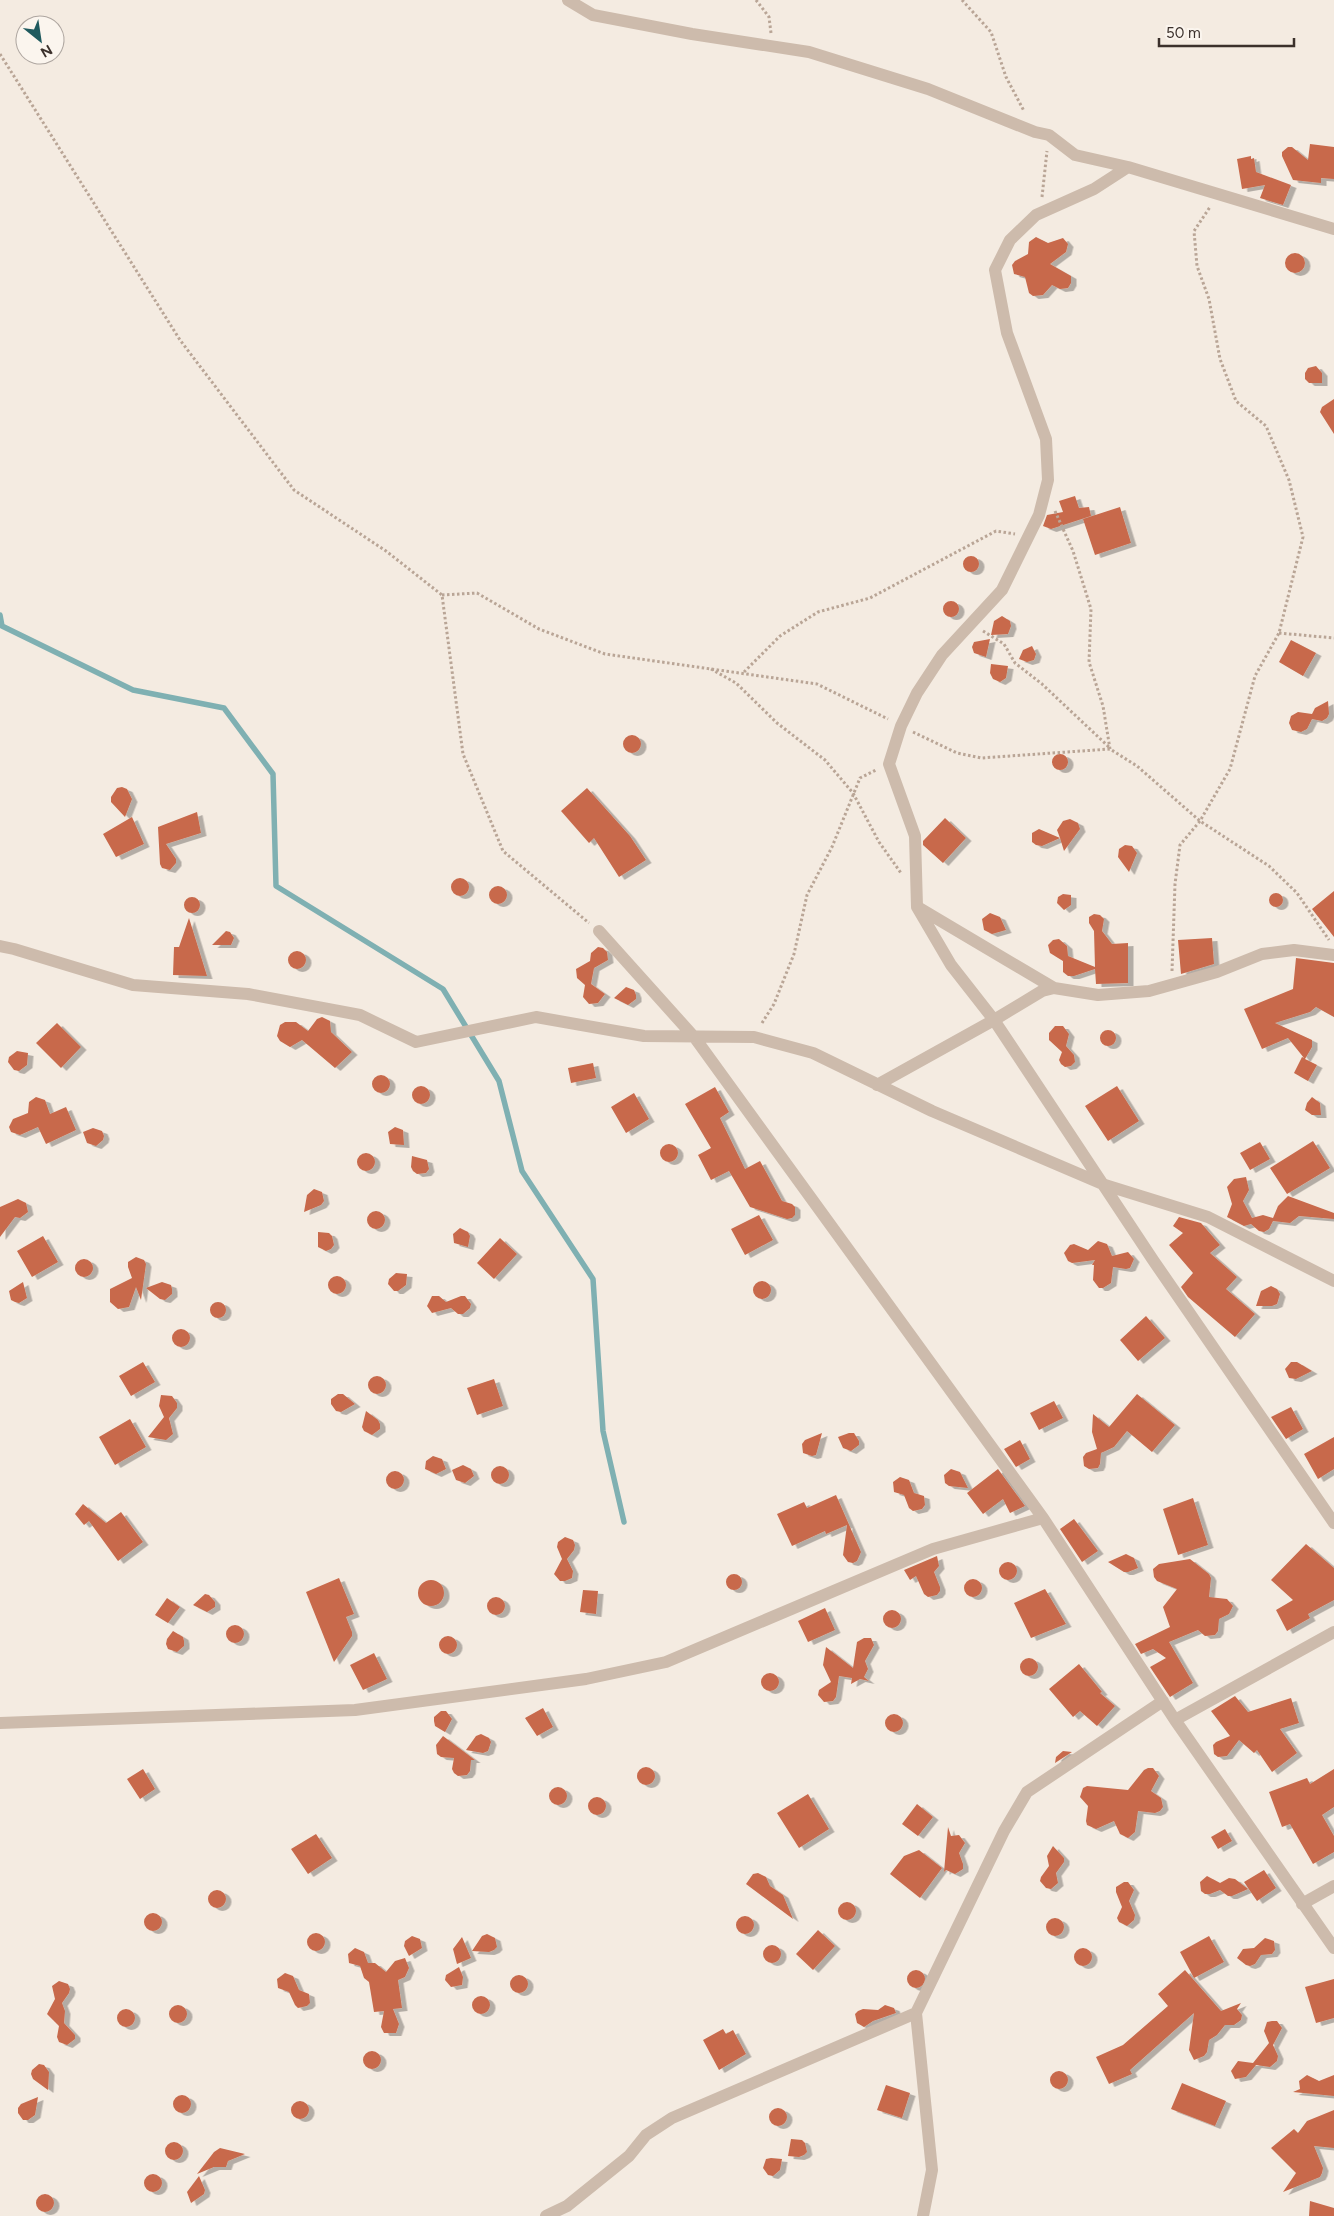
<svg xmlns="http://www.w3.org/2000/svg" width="1334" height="2216" font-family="Figtree,sans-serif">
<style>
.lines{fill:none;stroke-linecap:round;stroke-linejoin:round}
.stream{stroke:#7fb0b2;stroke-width:5.5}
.building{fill:#c8694b;filter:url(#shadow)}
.path{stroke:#b9a596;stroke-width:3;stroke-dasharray:2.5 2.5;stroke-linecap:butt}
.minor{stroke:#cdbbac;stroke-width:12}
</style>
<defs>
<filter id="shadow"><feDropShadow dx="5.5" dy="3" stdDeviation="0" flood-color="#0004"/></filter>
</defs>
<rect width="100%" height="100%" fill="#f4ebe1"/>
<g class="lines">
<!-- stream -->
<path class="stream" d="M0,615l2,11 131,64 91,18 49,66 3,112 167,103 56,92 23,90 71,108 10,152 21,91"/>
</g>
<!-- building -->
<path class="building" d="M1310,144l24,3v32l-13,-1v5l-28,-3 -11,-24v-4l6,-5h4l16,13z
M1251,156v3l3,-1 2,14 35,13 -8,20 -23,-7 5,-13 -23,4 -5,-30z
M1036,237l12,6 15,-5 5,6 -2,8 -16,12 21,12v7l-3,5 -8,1 -8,-4 -9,10 -10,1 -4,-3 -4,-16 -11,-3 -2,-9 3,-4 13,-7 1,-12z
M1285 263a10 10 0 1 1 20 0a10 10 0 1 1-20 0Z
M1316,366l6,7v10h-13l-4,-4v-6l3,-5z
M1334,399v35l-14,-22 2,-5z
M1075,496l4,12 10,-1 2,9 -40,13 -8,-3 4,-11 16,-3 -4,-11z
M1120,507l11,36 -36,12 -12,-36z
M963 564a8 8 0 1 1 16 0a8 8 0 1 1-16 0Z
M943 609a8 8 0 1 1 16 0a8 8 0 1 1-16 0Z
M1002,616l8,5 1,5 -3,8 -17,1 3,-14z
M990,639l-4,18 -12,-4 -2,-6 2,-5z
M1291,640l25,13 -13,23 -24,-14z
M1032,646l4,8 -2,6 -7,2 -8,-3 4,-9z
M991,664l17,2 -2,12 -6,4 -7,-3 -3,-6z
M1328,701l1,13 -2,4 -5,3 -10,-2 -5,10 -6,3 -9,-2 -3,-7 2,-7 7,-4 14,2 3,-6z
M623 744a9 9 0 1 1 18 0a9 9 0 1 1-18 0Z
M1052 762a8 8 0 1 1 16 0a8 8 0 1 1-16 0Z
M122,787l5,2 5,10 -7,18 -14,-15v-5l6,-9z
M587,788l43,48 16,24 -27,17 -25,-39 -5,5 -28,-32z
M197,812l4,21 -35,11 10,15v4l-6,7 -8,-2 -2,-4 -2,-37z
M132,817l12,27 -28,13 -13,-23z
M945,818l21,20 -23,25 -20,-18v-4z
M1070,819l8,4 2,6 -16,22 -4,-13 -18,8 -6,-1 -4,-3v-9l7,-4 21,9 -3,-8 6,-9z
M1125,845l7,1 5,7 -8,19 -11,-15 1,-8z
M451 887a9 9 0 1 1 18 0a9 9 0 1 1-18 0Z
M489 895a9 9 0 1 1 18 0a9 9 0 1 1-18 0Z
M1334,891v46l-22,-28z
M1269 900a7 7 0 1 1 14 0a7 7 0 1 1-14 0Z
M1063,894l8,1v10l-7,5 -7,-7 1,-6z
M184 905a8 8 0 1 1 16 0a8 8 0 1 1-16 0Z
M990,913l10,4 6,13 -14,4 -8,-4 -2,-11z
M1094,914l6,1 4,4 -2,12 10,13 16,-1v40l-32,1 -1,-15 -21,7h-6l-5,-4v-11l-13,-8 -2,-8 5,-5 6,-1 8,7 1,10 27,11 -1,-36 -5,-8v-6z
M189,918l18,58 -34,-1 1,-28h5z
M226,931l4,1 4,6 -3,7h-19z
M1212,938l2,26 -33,10 -3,-34z
M598,947l5,1 4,4 1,8 -14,8 -3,16 14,10 -7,9 -9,1 -6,-7 2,-12 -8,-7 -1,-9 14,-8 1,-8z
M288 960a9 9 0 1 1 18 0a9 9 0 1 1-18 0Z
M1296,958l38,5v54l-18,-10 -6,5 -35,11 37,17v7l-7,12 12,6 -9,16 -14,-8 8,-16 2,1 -16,-20 -26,11 -18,-40 49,-20z
M626,987l8,3 2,5v4l-8,6 -14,-7z
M322,1017l8,4 1,11 21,20 -17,16 -33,-28 -12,7 -10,-6 -3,-5 3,-11 5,-3h11l12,9 9,-12z
M57,1023l24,24 -20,21 -25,-25z
M1055,1026h8l6,8 -3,12 8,9 1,7 -4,4 -6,1 -4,-3 -2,-4 3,-8 -13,-12v-7z
M1100 1038a8 8 0 1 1 16 0a8 8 0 1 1-16 0Z
M17,1051l11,2 -1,12 -8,6 -5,-1 -6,-8 1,-5z
M593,1063l3,15 -25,5 -3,-15z
M372 1084a9 9 0 1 1 18 0a9 9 0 1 1-18 0Z
M1117,1086l22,35 -31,20 -23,-35z
M412 1095a9 9 0 1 1 18 0a9 9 0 1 1-18 0Z
M715,1087l14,25 -9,6 25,51 15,-8 22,40 10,3 3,3v8l-3,3 -5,1 -37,-12 -21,-36 -18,9 -13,-25 13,-7 -26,-44z
M634,1093l15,26 -23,14 -15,-26z
M36,1097l9,3 5,14 16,-7 10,23 -30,14 -8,-17 -18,8 -9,-3 -2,-5 4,-8 15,-6 1,-11z
M1312,1097l8,6 1,12h-9l-7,-5 2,-7z
M395,1127l8,3 1,15 -14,-1 -2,-12z
M93,1128l9,3 2,5 -1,4 -7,6 -9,-3 -4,-11z
M1313,1141l17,27 -43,26 -17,-26z
M1260,1142l10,17 -20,11 -10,-17z
M660 1153a9 9 0 1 1 18 0a9 9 0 1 1-18 0Z
M357 1162a9 9 0 1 1 18 0a9 9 0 1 1-18 0Z
M412,1156l15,4 2,9 -3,4 -9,1 -4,-3 -2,-4z
M1246,1177l3,13 -6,11 9,17 11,-3 10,3 5,-12 10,-10 46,17v6l-35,-3 -9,7 -17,-2 -4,8 -5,3 -5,-1 -8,-7 -7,2 -17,-9 5,-13 -5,-17 7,-8z
M314,1189l8,3 2,9 -3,4 -17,7 3,-17z
M18,1199l8,4 2,9 -8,6 -5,-1 -15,20v-30z
M367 1220a9 9 0 1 1 18 0a9 9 0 1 1-18 0Z
M759,1215l14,25 -28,15 -14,-26z
M1179,1217l22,6 19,22 -10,8 27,24 -11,12 29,25 -20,23 -47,-40 -7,-10 12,-14 -24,-28 14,-12 -10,-7z
M460,1228l8,4 2,4 -2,11 -14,-4 -1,-9z
M318,1232l11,1 3,3 2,9 -3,4 -5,2 -8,-4z
M43,1236l15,26 -26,15 -15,-26z
M500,1238l17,16 -23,25 -17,-16z
M1098,1241l9,3 5,12 16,-4 6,7 -4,9 -4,1 -13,-2 -2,16 -8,5h-4l-6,-8 1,-15h-2l3,-5 -23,3 -4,-2 -4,-8 6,-8 4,-1 14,6z
M136,1257l8,3 2,4 -5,36 -5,-13 -7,20 -11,2 -8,-7v-13l22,-11 -4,-11v-5z
M75 1268a9 9 0 1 1 18 0a9 9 0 1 1-18 0Z
M396,1273l11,1 -1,11 -8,6h-4l-6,-7 1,-5z
M328 1285a9 9 0 1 1 18 0a9 9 0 1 1-18 0Z
M753 1290a9 9 0 1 1 18 0a9 9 0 1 1-18 0Z
M23,1282l4,16 -8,5 -4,-1 -4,-2 -2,-9z
M162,1282l9,3 1,4v5l-7,6 -5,-1 -14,-11z
M1271,1286l6,3 3,5 -3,10 -5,2h-16l5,-15z
M432,1296h7l7,6 15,-6h4l6,8 -1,4 -7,6h-5l-7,-6 -19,5 -5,-7z
M210 1310a8 8 0 1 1 16 0a8 8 0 1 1-16 0Z
M1146,1316l19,22 -27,23 -18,-21z
M172 1338a9 9 0 1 1 18 0a9 9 0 1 1-18 0Z
M143,1362l12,20 -24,14 -12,-20z
M1291,1362h6l15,9 -16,8 -7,-1 -4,-9z
M368 1385a9 9 0 1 1 18 0a9 9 0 1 1-18 0Z
M494,1379l9,27 -26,9 -10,-27z
M338,1394h5l12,10 -14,8 -5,-1 -5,-7v-5z
M1137,1394l38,31 -23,27 -25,-21 -13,16 -13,6 -1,11 -2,4 -9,1 -5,-3 -1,-9 3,-4 11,-4 -5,-17 1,-18 16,13z
M161,1395l11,1 5,7v5l-8,10 4,16 -7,6 -18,-3 16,-20 -5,-11z
M1054,1401l9,17 -24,12 -9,-17z
M1291,1407l12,22 -17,10 -15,-22z
M366,1411l12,9 2,4v5l-8,6 -8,-4 -2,-4z
M130,1419l16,28 -31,18 -16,-28z
M822,1433l-6,22 -4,1 -9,-3 -1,-9 3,-4z
M849,1433h5l5,8v4l-8,6 -8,-3 -5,-11z
M1334,1437v32l-16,10 -14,-25z
M1020,1440l10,19 -14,8 -12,-18z
M433,1456l9,3 4,10 -10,5 -11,-5 1,-8z
M463,1465l8,4 3,7 -9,7 -9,-3 -4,-10z
M491 1475a9 9 0 1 1 18 0a9 9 0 1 1-18 0Z
M951,1469l9,3 8,16 -19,-2 -4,-3 -1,-8z
M998,1469l27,37 -15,7 -7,-14 -20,15 -16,-21z
M386 1480a9 9 0 1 1 18 0a9 9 0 1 1-18 0Z
M900,1477l9,3 5,13 10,3 1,9 -3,4 -9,2 -4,-3 -5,-13 -10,-3 -1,-10z
M836,1495l25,57 -4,9 -4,2 -5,-1 -5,-7 4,-30 -21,9 -1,-3 -33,15 -15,-32 27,-12 3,6z
M1193,1498l15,47 -30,10 -15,-46z
M83,1504l23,19 15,-11 22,30 -25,19 -29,-40 -5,4 -9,-11z
M1074,1519l24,32 -16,11 -22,-33z
M565,1537l8,3 2,5 -1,5 -7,9 6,12 -1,7 -7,3h-5l-6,-7 8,-15 -5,-12 1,-5z
M1306,1544l28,24v32l-26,14 2,4 -23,13 -11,-21 17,-10 -22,-20z
M1126,1554l8,4 4,10 -10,4h-4l-16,-10z
M937,1556l2,10 -5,6 6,15v4l-3,4 -9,2 -4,-3 -8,-18 -6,4 -6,-10z
M1190,1559l19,15 2,4 -2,19 18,2 6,7 -4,8 -10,5 -1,12 -3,4 -10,1 -7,-6 -29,12 24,41 -23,14 -20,-30 16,-9 -13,-9 -12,5 -6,-10 35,-17 -7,-20 14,-18 -20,-8 -3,-4 -1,-8 6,-5z
M999 1571a9 9 0 1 1 18 0a9 9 0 1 1-18 0Z
M726 1582a8 8 0 1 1 16 0a8 8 0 1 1-16 0Z
M339,1578l15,36 -8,3 6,15v4l-18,26 -28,-70z
M964 1588a9 9 0 1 1 18 0a9 9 0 1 1-18 0Z
M418 1593a13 13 0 1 1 26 0a13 13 0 1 1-26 0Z
M1045,1589l21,35 -35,14 -17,-35z
M583,1590l15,1 -2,23 -16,-2z
M205,1594l4,1 6,7v5l-8,5 -14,-7z
M487 1606a9 9 0 1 1 18 0a9 9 0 1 1-18 0Z
M167,1598l13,9 -12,16 -13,-8z
M825,1608l10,22 -27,12 -10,-21z
M883 1619a9 9 0 1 1 18 0a9 9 0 1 1-18 0Z
M226 1634a9 9 0 1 1 18 0a9 9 0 1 1-18 0Z
M173,1631l10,6 1,4v5l-7,6 -9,-3 -2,-5 1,-5z
M439 1645a9 9 0 1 1 18 0a9 9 0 1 1-18 0Z
M864,1638h7l3,7 -9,16 3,8 -4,8 5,4 -9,-2 -9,5 1,-6 -13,-2 -3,21 -3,4 -9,1 -6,-7 1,-5 12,-8 -8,-17 3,-18 27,21 4,-26z
M374,1653l13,26 -24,11 -13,-25z
M1020 1667a9 9 0 1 1 18 0a9 9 0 1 1-18 0Z
M1079,1664l23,28 -2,1 15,13 -18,20 -17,-15 -7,6 -24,-28z
M761 1682a9 9 0 1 1 18 0a9 9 0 1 1-18 0Z
M1235,1696l13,16 43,-14 8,25 -19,6 17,24 -25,19 -15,-22 -3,3 -15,-13 -12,16 -9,1 -4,-3 -1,-9 3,-3 14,-6 -19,-25z
M543,1708l10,19 -16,9 -12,-18z
M441,1711h5l6,8 -7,13 -10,-6 -1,-5v-4z
M885 1723a9 9 0 1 1 18 0a9 9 0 1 1-18 0Z
M481,1734l8,4 2,4 -3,9 -5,2 -17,-3 10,-14z
M443,1736l32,24h-4l-1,11 -3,4 -9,1 -4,-3 -2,-4 2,-11 -13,-1 -4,-3 -1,-9z
M1063,1751l9,1 -17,11 1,-6z
M637 1776a9 9 0 1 1 18 0a9 9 0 1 1-18 0Z
M1148,1768h5l6,8 -8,15 10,7 2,9 -3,4 -5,2 -17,-2 -3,21 -7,6 -8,-4 -6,-13 -18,8 -9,-4 -1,-4 2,-15 -8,-9 3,-9 4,-2 41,4 16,-20z
M143,1769l12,20 -15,10 -13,-20z
M1334,1769v38l-12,8 12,21v16l-21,12 -23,-40 -8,3 -13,-35 38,-14 3,6z
M549 1796a9 9 0 1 1 18 0a9 9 0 1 1-18 0Z
M808,1794l21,35 -30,19 -22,-35z
M588 1806a9 9 0 1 1 18 0a9 9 0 1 1-18 0Z
M917,1804l16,13 -15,19 -16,-12z
M948,1827l3,9 8,-1 6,8 -6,10 4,11v5l-8,5 -9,-4 -2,2z
M1225,1829l7,12 -14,8 -7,-12z
M316,1834l16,24 -24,16 -17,-25z
M1053,1846l11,12v4l-8,11 2,10 -7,6 -5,-1 -6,-7 1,-4 8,-11 -2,-10z
M919,1850l23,18 -22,30 -30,-24 14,-18z
M1264,1870l12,18 -19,13 -13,-19z
M758,1873l8,4 4,9 13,9 10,24 -47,-35 7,-10z
M1207,1876l13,7 9,-5 6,1 13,10 -16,7h-4l-8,-6 -10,4h-5l-4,-3 -1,-9z
M1124,1882h4l6,8 -5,11 6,14 -1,5 -7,6 -8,-4 -2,-4 5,-11 -6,-15v-5z
M208 1899a9 9 0 1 1 18 0a9 9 0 1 1-18 0Z
M838 1911a9 9 0 1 1 18 0a9 9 0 1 1-18 0Z
M144 1922a9 9 0 1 1 18 0a9 9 0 1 1-18 0Z
M736 1925a9 9 0 1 1 18 0a9 9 0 1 1-18 0Z
M1046 1927a9 9 0 1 1 18 0a9 9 0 1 1-18 0Z
M818,1930l17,16 -22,24 -17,-16z
M307 1942a9 9 0 1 1 18 0a9 9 0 1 1-18 0Z
M487,1934l8,4 2,9 -3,3 -5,2 -17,-1 10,-15z
M412,1936l8,3 2,9 -13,8 -5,-10 1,-5z
M1209,1936l15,26 -30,16 -14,-26z
M462,1937l9,21 -14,6 -4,-15z
M1265,1938l9,3 1,9 -3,4 -11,1 -6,9 -5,2 -4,-1 -9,-7 6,-9 11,-1z
M763 1954a9 9 0 1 1 18 0a9 9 0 1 1-18 0Z
M355,1948l9,4 4,11h7l11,9 9,-11 10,-3 4,10 -4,9 -7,3 4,28 -9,1 6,15 -3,9h-12l-3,-6 3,-16 -10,1 -5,-30 -5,-4 -4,-12 -11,-3 -1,-9z
M1074 1957a9 9 0 1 1 18 0a9 9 0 1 1-18 0Z
M459,1967l4,10 -1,8 -11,2 -6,-7 1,-5z
M1185,1970l36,41 20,-8 -4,6 5,6 -1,5 -7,5h-9l-8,10 -8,5 -2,12 -3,4 -10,4 -5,-10 5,-37 -64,57 2,4 -23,10 -13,-27 27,-12 45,-39 -10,-12z
M907 1979a9 9 0 1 1 18 0a9 9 0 1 1-18 0Z
M285,1973l8,3 6,14 10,4 1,9 -3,3 -9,2 -3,-3 -6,-13 -11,-4 -1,-9z
M510 1984a9 9 0 1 1 18 0a9 9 0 1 1-18 0Z
M1334,1979v39l-18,5 -11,-36z
M59,1981l9,3 2,5 -1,4 -7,10 3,8 -1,12 11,12v4l-8,6 -8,-3 -2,-5 2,-11 -12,-12 8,-15 -3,-13z
M472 2005a9 9 0 1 1 18 0a9 9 0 1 1-18 0Z
M885,2005l9,3 2,5 -23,8 -9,6 -7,-4 -2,-9 3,-3 5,-2 15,1z
M169 2014a9 9 0 1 1 18 0a9 9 0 1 1-18 0Z
M117 2018a9 9 0 1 1 18 0a9 9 0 1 1-18 0Z
M1272,2021h5l5,7 -9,17 5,11 -1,5 -7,6 -14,-2 -10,12 -11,2 -4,-8 7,-10 15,2 16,-20 -5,-12 3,-9z
M723,2029l3,5 7,-4 13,24 -27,16 -16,-30z
M363 2060a9 9 0 1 1 18 0a9 9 0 1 1-18 0Z
M39,2064l5,1 5,7 -1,18 -15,-11 -2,-5 1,-4z
M1050 2080a9 9 0 1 1 18 0a9 9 0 1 1-18 0Z
M1307,2075l12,6 15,-6v21l-41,-4 7,-3 -1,-8z
M1182,2083l44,18 -11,25 -44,-17z
M886,2085l24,8 -8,25 -25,-8z
M173 2104a9 9 0 1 1 18 0a9 9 0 1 1-18 0Z
M38,2097l-3,18 -7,5h-5l-5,-7v-5l3,-4z
M291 2110a9 9 0 1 1 18 0a9 9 0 1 1-18 0Z
M769 2117a9 9 0 1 1 18 0a9 9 0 1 1-18 0Z
M1334,2110v38l-20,-2 9,22 -1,5 -2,4 -37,15 13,-19 -25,-25 23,-19 4,4 9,-12z
M791,2139l11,1 3,3 2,9 -3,3 -5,2 -11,-1z
M165 2151a9 9 0 1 1 18 0a9 9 0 1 1-18 0Z
M220,2148l25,6 -17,7 -2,6h-12l-17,7 17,-22z
M771,2158l11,1 -2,11 -7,6 -5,-1 -5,-7 3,-9z
M144 2183a9 9 0 1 1 18 0a9 9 0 1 1-18 0Z
M199,2176l6,14 -1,4 -13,9 -4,-11z
M36 2203a9 9 0 1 1 18 0a9 9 0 1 1-18 0Z
M1310,2201l24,7v8h-25z"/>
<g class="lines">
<!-- path -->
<path class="path" d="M756,0l13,17 2,16
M962,0l29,32 15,45 18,34
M0,54l180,286 114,150 92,61 56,44 21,159 40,97 86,72
M1042,197l5,-46
M1055,511l18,40 18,58 -2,53 14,44 7,43
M442,595l35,-2 62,36 66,25 212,30 71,35
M983,631l21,13 11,19 27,21 68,64
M1279,633l55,5
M711,669l25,14 41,40 48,37 28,33 26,49 22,31
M744,672l36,-36 38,-24 52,-14 126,-67 19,3
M913,732l44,21 24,5 129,-9 27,17 63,55 69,45 28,27 32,47
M1172,971l3,-87 5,-39 20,-24 30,-52 25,-93 24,-43 24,-96 -14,-57 -23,-54 -30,-25 -16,-42 -11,-60 -12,-33 -3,-35 16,-24
M762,1023l12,-19 20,-50 13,-59 25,-48 28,-69 16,-8"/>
<!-- minor -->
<path class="minor" d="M568,0l25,15 99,19 117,18 119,37 107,43 14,3 26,20 53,12 206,62
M1128,167l-34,22 -58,26 -26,25 -15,30 12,63 39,106 2,41 -9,35 -37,75 -60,65 -25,38 -16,33 -12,38 26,72 2,71 34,58 43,55 159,240 181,263
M919,908l135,80
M599,931l96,107 348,480 132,202 159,228
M0,946l14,3 119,36 115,9 112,21 56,27 120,-25 108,19 110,1 59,16 119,58 173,74 103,32 126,64
M877,1085l117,-65 48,-29 12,-3 44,7 51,-4 68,-19 45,-18 32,-4 40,5
M1175,1720l159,-88
M0,1723l355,-13 231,-31 80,-17 267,-113 110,-31
M1302,1904l32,-18
M546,2216l21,-10 62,-50 17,-21 26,-17 244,-105
M923,2216l9,-46 -16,-157 88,-182 23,-39 136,-91"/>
</g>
<!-- north arrow -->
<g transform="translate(40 40) rotate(150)"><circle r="24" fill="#fbf5ee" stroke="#aea6a0"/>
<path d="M0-4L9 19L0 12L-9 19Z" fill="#1f5a5e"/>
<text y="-8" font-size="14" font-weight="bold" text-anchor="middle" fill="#3b302b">N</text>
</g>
<!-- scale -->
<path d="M1159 38v8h135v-8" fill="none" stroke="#3b302b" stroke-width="2.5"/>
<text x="1166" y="38" font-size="15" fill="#3b302b" stroke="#fbf5ee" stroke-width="4" paint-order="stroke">50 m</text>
</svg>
